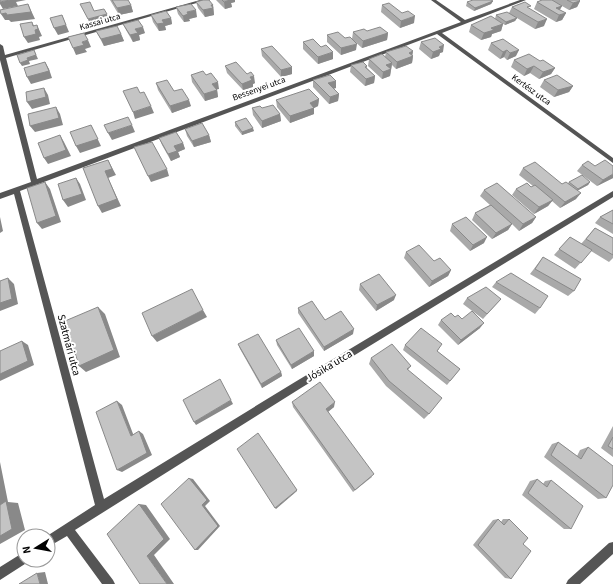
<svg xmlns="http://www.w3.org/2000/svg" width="613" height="584" font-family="'Source Sans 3',sans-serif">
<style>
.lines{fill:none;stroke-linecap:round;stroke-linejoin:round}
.minor{fill:#555;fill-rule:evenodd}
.wall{fill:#a9a9a9}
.shaded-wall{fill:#898989}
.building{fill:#c4c4c4;stroke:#898989}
.labels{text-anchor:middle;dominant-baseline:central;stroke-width:4;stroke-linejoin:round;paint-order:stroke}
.far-street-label{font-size:9px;fill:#000;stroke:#fff}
.street-label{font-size:11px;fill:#000;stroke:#fff}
</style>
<rect width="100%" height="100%" fill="#fff"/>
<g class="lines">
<!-- minor -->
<path class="minor" d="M200,0h7l-201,58 31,121 424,-157 -30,-22h5l29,20 55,-20h6l-84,33 171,125v5l-176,-129 -417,157 84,308 191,-117 318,-191v6l-312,191 -226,142 38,50 2,4h-13l-35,-48 -19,11 -1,-11 48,-31 -81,-311 -14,5v-6l31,-11 -31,-122v-16l3,2 2,9z
M613,542v12l-33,30h-14l2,-4 41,-37z
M24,552v8h5l-1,2 -28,18v-13z"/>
</g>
<!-- wall -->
<path class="wall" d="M110,0h10l11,5 2,7 -14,3z
M216,0h19v2l-4,1 1,4 -7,2z
M542,0h37l1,1 -3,6 -8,3 -7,-4 -2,4 6,3 -4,7 -6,2 -22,-13 3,-7z
M493,1l-2,3 -17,7 -8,-5 1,-4z
M196,2l17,3 1,10 -9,2 -7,-9z
M382,5l32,18 -14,5 -19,-16z
M176,7l21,10 -8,2 1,2 -6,1 -6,-8z
M512,7l18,2 14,17 -9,3 -18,-11 -2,3 -10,4 -10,-6 1,-4 13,-2z
M151,15l20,3 1,6 -7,2 1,4 -7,1 -6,-9z
M123,24l22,9 -6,2 1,5 -7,2 -7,-12z
M503,24l-2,7 -9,3 -1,3 -10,3 -12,-8 2,-7z
M96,31l25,3 3,7 -20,5z
M367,31l21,2 -1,7 -25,8 -10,-9 1,-7z
M327,35l18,3 11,12 -15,5 -14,-13z
M503,39l13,17 -9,4 -3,-3 -4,2 -12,-9 3,-7z
M303,42l18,5 12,12 -15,5 -15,-15z
M421,42l22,10 -3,1 -1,3 -8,3 -12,-10z
M261,49l31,25 -11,3 -19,-21z
M413,51l-1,5h1l-1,7 -16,6 -4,-4 -2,11 -8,3 -14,-13 1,-7 16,-2 1,-5z
M514,60l26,1 15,7 -4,6 -12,5 -9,-6 -6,3 -13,-9z
M351,65l16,1v2l8,8 -1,7 -9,3 -15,-14z
M225,66l30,17 -2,1v3l-10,3 -16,-17z
M191,75h15l13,14h-2l1,8 -13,4 -13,-19z
M313,80l23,1v7l-3,1 6,5 -1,7 -9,3 -16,-17z
M544,80l29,6 -4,6 -15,5 -14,-10z
M156,83l18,8 17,15 -19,7 -14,-23z
M319,99l-1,7 -4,2v6l-24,9 -13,-16 -1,-7z
M252,108h10l18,6 1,7 -19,7 -9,-13z
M235,122l19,9 -12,4 -7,-9z
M185,129l24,6 2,7 -17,5 -7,-11z
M159,138l24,5 2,6 -7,3 2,5 -9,4 -9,-16z
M582,165l13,1 18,12 -16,8 -20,-15z
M523,168l39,16 6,-1 1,-1h21l-2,3 -10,5 -2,9 -16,9 -8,-7 -4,5 -14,8 -22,-19 4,-6 15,-2 2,-1 -14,-11z
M484,190l52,27 -4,6 -13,8 -7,-7 -4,6 -16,9 -20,-19 3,-7 15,-8 -10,-9z
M613,210v24l-18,-11 5,-6z
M452,224l32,19 -14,8 -20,-20z
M595,228l18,10v20l-4,4 -18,-11 -16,18 -21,-14 16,-18 11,7z
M406,252l28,9 17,9 -3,6 -19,11 -25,-29z
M543,257l31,34 -6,5 -38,-22z
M496,282l44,26 -5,6 -43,-27z
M360,284l34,16 -18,11 -17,-21z
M467,298l34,1 -18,20 -20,-15z
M298,308l27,12 28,14 -29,17 -26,-38z
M455,317l7,2 18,9 -22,17 -20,-20 3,-5z
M276,340l38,16 -22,13 -15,-24z
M238,344l43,28 1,4 -20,12 -22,-39z
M405,345l34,4 -2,2 23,18 -13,16 -44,-35z
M371,358l40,8 -3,4 21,44 -5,5 -38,-33 -17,-22z
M292,402l42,5 -6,5 44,65 -19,15 -60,-85z
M613,426v31l-12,-9z
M558,442l19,14 3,-6 8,-3 18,51 -8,1 -54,-42 8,-13z
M537,479l6,5 2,-3 6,-1 20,49h-7l-42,-34 8,-14z
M498,519l3,3 2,-3h6l2,60 -6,-1 -32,-33 20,-25z"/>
<!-- shaded-wall -->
<path class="shaded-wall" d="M10,0h16l-10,2 2,4 -15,3 -3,-5v-2z
M228,0h7v2l-4,1 1,4 -7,2 -1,-7z
M493,1l-2,3 -17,7 1,-3z
M580,1l-3,6 -8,3 4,-7z
M28,4l7,15 -24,3 -2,-2h-4l-4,-6z
M131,5l2,7 -14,3 -2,-7z
M211,5h2l1,10 -9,2 -2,-7z
M562,6l-4,6 -2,-4z
M196,10l1,7 -8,2 1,2 -6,1 -1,-6 4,-4z
M566,13l-4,7 -6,2 3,-7z
M107,14l2,7 -19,4 -2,-6z
M62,15l7,17 -11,3 -4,-7z
M415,16l-1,7 -14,5 1,-7z
M171,18l1,6 -7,2 1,4 -7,1 -2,-7 5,-4z
M517,18l-2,3 -10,4 1,-3z
M547,19l-3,7 -9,3 3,-7z
M32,22l4,8 1,-5 5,11 -3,1 1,3 -12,3 -4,-6 9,-11z
M503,24l-2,7 -9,3 -1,3 -10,3 3,-7 7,-5z
M143,27l2,6 -6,2 1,5 -7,2 -3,-7 5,-6z
M388,33l-1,7 -25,8 1,-7z
M121,34l3,7 -20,5 -3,-7z
M88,40l3,7 -6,2 2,3 -11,3 -3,-7 9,-6z
M357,44l-1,6 -15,5v-7z
M444,45l-1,7 -3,1 -1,3 -8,3 2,-7 6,-5z
M34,50l4,9 -9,2 1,3 -8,2 -2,-3 7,-5z
M507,50l-3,7 -4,2 3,-7z
M519,50l-3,6 -9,4 3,-7z
M413,51l-1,6 1,-1 -1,7 -16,6 1,-7 12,-9z
M333,52v7l-15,5v-7z
M45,62l4,7 3,9 -21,6 -4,-7z
M392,63l-2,13 -8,3 1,-7 3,-7z
M534,66l-4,7 -6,3 3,-7z
M292,67v7l-11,3v-7z
M555,68l-4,6 -12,5 4,-7z
M254,76l1,7 -2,1v3l-10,3 -1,-6 8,-7z
M375,76l-1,7 -9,3 1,-7z
M336,81v7l-8,2v-7z
M218,82l1,7 -5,1 -2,-6z
M573,86l-4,6 -15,5 4,-7z
M44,88l4,7 2,9 -18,5 -5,-7z
M217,90l1,7 -13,4 -1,-7z
M339,94l-1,7 -9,3 1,-7z
M319,99l-1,7 -4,2v6l-24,9v-7l20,-13z
M189,100l2,6 -19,7 -2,-7z
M151,106l3,7 -19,6 -2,-7z
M56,107l4,7 3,11 -28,7 -5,-6z
M280,114l1,7 -19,7v-7z
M91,125l10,21 -21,7 -4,-7z
M132,125l3,7 -23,8 -4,-7z
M253,128l1,3 -12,4v-3z
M60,135l4,7 7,14 -23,8 -4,-6z
M209,135l2,7 -17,5 -2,-6z
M183,143l2,6 -7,3 2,5 -9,4 -3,-7 6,-8z
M108,160l8,15 -8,3 13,28 -19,7 -4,-7 7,-35z
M167,169l2,7 -18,6 -3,-6z
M613,174v4l-16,8 6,-6z
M76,178l4,6 6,16 -18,7 -5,-7z
M45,182l5,7 11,33 -19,7 -5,-6z
M590,182l-2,3 -13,7 3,-3z
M581,193l-5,6 -16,9 5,-6z
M553,200l-5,6 -14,8 5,-7z
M0,217l3,14 -3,2z
M536,217l-4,6 -13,8 4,-7z
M512,224l-4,6 -16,9 4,-6z
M487,237l-3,6 -14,8 3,-6z
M451,270l-3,6 -19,11 3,-6z
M8,278l6,6 4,20 -18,7v-8z
M396,295l-2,5 -18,11 1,-6z
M98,307l7,7 15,43 -34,15 -7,-6z
M203,310l4,7 -50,25 -5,-6z
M484,323l-4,5 -22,17 3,-5z
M354,329l-1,5 -29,17v-4z
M22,341l6,4 6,20 -34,16v-7z
M314,351v5l-22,13 -1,-4z
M281,372l1,4 -20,12 -1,-4z
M231,400l2,4 -37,21 -2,-3z
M117,401l5,4 13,34 -4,-3z
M335,402l-1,5 -9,7 1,-5z
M139,431l4,3 9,21 -30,17 -5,-2z
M0,462l8,40 10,1 7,27 -25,14z
M189,478l4,1 17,22 -5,5 15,20 -22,24h-3l7,-45z
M297,490v1l-21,18 -1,-1z
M139,504l7,1 24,34 -16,16 20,29h-7l-20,-28z
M45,572l3,12h-8l-3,-11z"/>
<!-- building -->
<path class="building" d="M0,0h10l-10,2z
M112,0h16l3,5 -14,3z
M203,0h6l4,5h-2l2,3 -10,2 -7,-8z
M222,0h8l-6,2z
M473,0h18l2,1 -18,7 -8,-6z
M542,0h10l10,6 -6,2 10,5 -7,2 -22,-13z
M567,0h12l1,1 -7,2z
M90,2l4,9 10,-2 3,5 -19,5 -8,-15z
M525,2l6,4 -4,1 20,12 -9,3 -26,-15z
M389,3l13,10 6,-2 7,5 -14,5 -19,-16z
M28,4l3,8 -24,3 -1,-2 -5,1 -1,-4z
M191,4l5,6 -9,2 1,2 -5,2 -7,-9z
M166,11l5,7 -9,2 2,3 -7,1 -6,-9z
M507,12l10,6 -11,4 -10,-7z
M62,15l4,10 -12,3 -4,-10z
M491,16l12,8 -12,4 3,2 -10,3 -13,-8z
M138,20l5,7 -8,2 3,4 -8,2 -7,-11z
M32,22l1,4 4,-1 1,4 -3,1 1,4 -12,3 -4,-13z
M117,26l4,8 -20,5 -5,-8z
M380,27l8,6 -25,8 -10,-9 11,-3 3,2z
M338,32l7,6 5,-1 7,7 -16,4 -14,-13z
M84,33l4,7 -6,2 2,3 -11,3 -5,-11z
M435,38l9,7 -5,2 2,2 -8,3 -12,-10z
M313,39l8,8 5,-2 7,7 -15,5 -15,-15z
M503,39l16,11 -9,3 -3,-3 -4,2 -12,-9z
M272,46l20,21 -11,3 -20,-21z
M406,46l7,5 -4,2 4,3 -16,6 -11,-10z
M34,50l2,5 -9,3 1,2 -8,3 -3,-8z
M382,54l10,9 -6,2 5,4 -8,3 -14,-13z
M529,54l11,7 3,-1 12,8 -12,4 -9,-6 -7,3 -13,-9z
M45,62l4,9 -22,6 -3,-9z
M236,62l11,12 4,-2 3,4 -4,1 2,3 -10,4 -17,-18z
M363,62l4,4 -2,1 10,9 -9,3 -15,-14z
M203,71l3,4 5,-2 7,9 -6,2 5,6 -13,4 -13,-19z
M330,75l6,6 -8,2 11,11 -9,3 -17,-17z
M557,75l16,11 -15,4 -14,-10z
M167,80l7,11 8,-2 7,11 -19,6 -14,-23z
M137,87l3,6 4,-1 7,14 -18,6 -10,-21z
M44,88l2,9 -19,5 -1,-10z
M309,89l10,10 -9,4 4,5 -24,8 -14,-16z
M273,105l7,9 -18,7 -10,-13 8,-2 2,2z
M56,107l3,11 -29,8 -2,-12z
M128,117l4,8 -24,8 -4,-8z
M246,118l7,10 -11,4 -7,-10z
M202,123l7,12 -17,6 -7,-12z
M91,125l7,14 -22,7 -6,-14z
M176,132l7,11 -9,3 3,5 -9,3 -9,-16z
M60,135l6,15 -22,8 -6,-15z
M152,142l15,27 -19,7 -14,-29z
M108,160l4,9 -7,2 12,28 -19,7 -15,-38z
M605,160l8,6v8l-10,6 -21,-15 6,-4 7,5z
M535,162l27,22 4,-2 15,11 -16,9 -42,-34z
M582,175l8,7 -12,7 -9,-7z
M76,178l6,16 -19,6 -5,-16z
M45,182l11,34 -19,7 -10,-35z
M497,183l39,34 -13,7 -39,-34z
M527,183l4,4 4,-2 18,15 -14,7 -23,-18z
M491,205l21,19 -16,9 -21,-20z
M613,210v14l-13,-7z
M466,217l21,20 -14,8 -21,-21z
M595,228l18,10v17l-27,-16z
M570,237l22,13 -11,13 -22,-14z
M419,245l15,16 6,-3 11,12 -19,11 -26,-29z
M543,257l38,22 -7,12 -39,-22z
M511,273l37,23 -8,12 -44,-26z
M379,274l17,21 -19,10 -17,-21z
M8,278l4,21 -12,4v-22z
M486,287l15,12 -14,15 -20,-16z
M192,289l11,21 -51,26 -10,-23z
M312,301l13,19 16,-9 13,18 -30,18 -26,-39z
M98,307l16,43 -35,16 -14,-45z
M472,311l12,12 -23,17 -20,-20 10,-7 4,4 3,-2 4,4z
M299,328l15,23 -23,14 -15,-25z
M421,328l21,16 -5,7 23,18 -10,12 -45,-36z
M258,334l23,38 -20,12 -23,-40z
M22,341l6,20 -28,13v-23z
M392,344l19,22 -4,3 35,29 -13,16 -40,-33 -18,-23z
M220,379l11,21 -37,22 -11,-22z
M320,382l15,20 -9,7 48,65 -19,16 -63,-88z
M117,401l14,35 8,-5 8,22 -30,17 -21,-58z
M258,433l39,57 -22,18 -38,-59z
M613,437v12l-5,-3z
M558,442l23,17 7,-12 25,19v19l-7,13 -55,-43z
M189,478l18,22 -5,5 16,21 -23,24 -34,-46z
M537,479l10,8 4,-7 32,26 -12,23 -43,-36z
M6,501l6,28 -12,7v-31z
M139,504l25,35 -17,17 20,28h-27l-33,-50z
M498,519l6,6 5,-6 19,19 -5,6 8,7 -20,28 -33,-34z
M37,573l3,11h-21z"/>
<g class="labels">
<!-- far-street labels -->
<g class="far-street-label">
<text transform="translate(100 22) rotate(-16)">Kassai utca</text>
<text transform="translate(259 89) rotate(-20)">Bessenyei utca</text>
<text transform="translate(531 90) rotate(36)">Kertész utca</text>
</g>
<!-- street labels -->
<g class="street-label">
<text transform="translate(69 345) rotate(75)">Szatmári utca</text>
<text transform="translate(329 366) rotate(-31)">Jósika utca</text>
</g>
</g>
<!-- north arrow -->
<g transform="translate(36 548) rotate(259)"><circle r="19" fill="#ffffff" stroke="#999999"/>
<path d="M0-3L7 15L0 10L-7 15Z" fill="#000000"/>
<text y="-6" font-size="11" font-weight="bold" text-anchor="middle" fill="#000000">N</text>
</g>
</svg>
